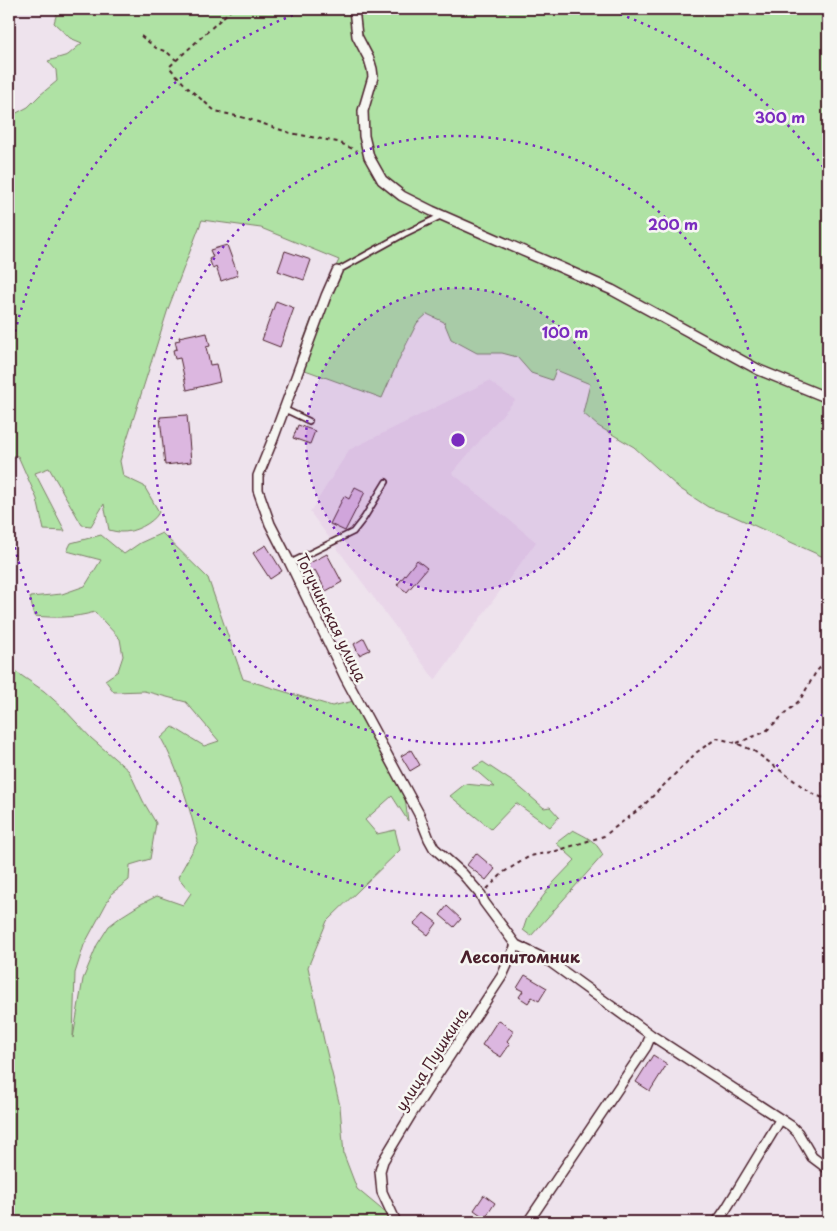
<svg xmlns="http://www.w3.org/2000/svg" width="837" height="1231" font-family="'Playpen Sans',sans-serif">
<style>
.built{fill:#e9d6e9}
.green{fill:#afe2a4;stroke:#7c8068}
.building{fill:#dcb7e0;stroke:#4a1f2b}
.lines{fill:none;stroke-linecap:round;stroke-linejoin:round}
.lane-casing{stroke:#4a1f2b;stroke-width:8}
.street-casing{stroke:#4a1f2b;stroke-width:12}
.path{stroke:#4a1f2b;stroke-width:2;stroke-dasharray:4 4;stroke-linecap:butt}
.lane{stroke:#f6f6f2;stroke-width:4.5}
.street{stroke:#f6f6f2;stroke-width:9}
.ring{fill:none;stroke:#7b2cbf;stroke-width:2.5;stroke-dasharray:2.5 5}
.labels{text-anchor:middle;dominant-baseline:central;stroke-width:5;stroke-linejoin:round;paint-order:stroke}
.street-label{font-size:15px;fill:#4a1f2b;stroke:#f6f6f2}
.neighbourhood-label{font-size:16px;font-weight:bold;fill:#4a1f2b;stroke:#f6f6f2}
.centre{fill:#7b2cbf;stroke:#f6f6f2;stroke-width:2.5}
.ring-label{font-size:15px;text-anchor:middle;font-weight:bold;fill:#7b2cbf;stroke:#f6f6f2;stroke-width:5;stroke-linejoin:round;paint-order:stroke}
</style>
<rect width="100%" height="100%" fill="#eee3ed"/>
<filter id="ink" filterUnits="userSpaceOnUse"><feTurbulence type="fractalNoise" baseFrequency=".02" numOctaves="2"/><feDisplacementMap in="SourceGraphic" scale="10" xChannelSelector="R" yChannelSelector="G"/><feConvolveMatrix kernelMatrix="1 2 1 2 8 2 1 2 1" color-interpolation-filters="sRGB"/></filter>
<g filter="url(#ink)">
<!-- built -->
<path class="built" d="M489,381l26,19 -63,73 84,69 -101,138 -125,-168 39,-62z"/>
<!-- green -->
<path class="green" d="M58,9h770v550l-97,-44 -23,-8 -29,-19 -45,-41 -36,-21 -15,-13 7,-29 -34,-14 -4,10 -21,-7 -14,-16 -15,-4h-25l-26,-14 -7,-17 -17,-8 -10,9 -17,34 -18,41 -85,-31v-10l19,-50 23,-47 -78,-32 -59,-8 -34,89 -48,152 3,15 21,10 15,26c-5,11 -26,21 -38,20 -4,0 -8,-1 -12,-2l-5,-26 -13,22 -9,-1 -33,-57 -14,5 30,58 -21,-1 -7,-31 -19,-43 -9,-1v-338l19,-10 12,-12 17,-14 -1,-11 -8,-9 20,-6 14,-12 -12,-5 -16,-15z
M162,533l46,45 35,101 89,27 22,-5 51,97 3,23 -16,-25 -27,24 12,14 18,-4 5,20 -73,71 -19,46 17,78 15,61 4,49 13,34 29,24 4,9h-381v-555l35,24 19,17 28,30 38,33 14,30 13,22 -6,36 -20,6 -1,15 -17,13 -28,52 -9,28 -2,65 10,-59 14,-34 12,-19 13,-10 19,-12 16,-8 26,9 8,-12 -13,-16 20,-36c-9,-35 -19,-71 -37,-103l12,-11 31,19 15,-5 -33,-39 -42,-11 -30,1 -9,-12 13,-9 5,-15 -3,-17 -14,-15 -11,-12c-21,6 -39,6 -61,4l-4,-19 32,-3 23,-8 16,-26 -34,-9 4,-8 30,-8 23,19 16,-11z
M483,762l33,22 28,24 6,-1 9,10 -9,10 -34,-24 -25,26 -41,-33 15,-12 30,3 -22,-19z
M573,830c15,8 22,10 30,25l-72,81 -8,-6 4,-12 26,-35 22,-23 -19,-17z"/>
<!-- building -->
<path class="building" d="M227,245l11,30 -17,6 -5,-14 -3,2 -4,-10 4,-2 -3,-7z
M285,251l26,9 -7,20 -26,-9z
M276,301l18,7 -14,39 -18,-7z
M198,333v2l9,-2 3,13 -4,1 4,18 6,-1 4,18 -33,8 -7,-32 -5,1 -2,-9 4,-1 -2,-8 5,-1 -1,-3z
M187,415l4,47 -26,3 -5,-48z
M298,425l17,6 -5,13 -17,-6z
M355,487l10,5 -20,39 -15,-7 14,-28 5,3z
M266,545l16,26 -12,8 -17,-26z
M327,554l15,28 -16,9 -11,-21 -5,2 -4,-7z
M417,560l10,8 -20,24 -10,-7z
M364,638l6,12 -11,5 -5,-11z
M411,750l9,15 -10,6 -9,-15z
M476,853l19,16 -9,11 -19,-15z
M447,906l14,13 -7,8 -14,-12z
M424,913l13,10 -9,12 -14,-11z
M525,975l22,13 -8,13 -7,-4 -4,6 -9,-6 4,-6 -6,-3z
M498,1020l16,11 -7,10 3,3 -9,13 -19,-12z
M653,1055l14,9 -17,27 -14,-9z
M484,1195l11,8 -10,15 -11,-8z"/>
<g class="lines">
<!-- lane casing -->
<g class="lane-casing">
<path id="lane" d="M337,271l67,-37 37,-18
M284,409l25,12
M290,563l63,-31 11,-14 22,-36"/>
</g>
<!-- street casing -->
<g class="street-casing">
<path id="street" d="M354,9l3,27 12,23 3,10 1,8 -10,34 1,25 5,21 13,23 20,16 30,15 180,79 147,80 69,28
M337,271l-11,25 -53,143 -15,37v14l12,34 20,39 55,114 74,137 10,25 5,9 28,25 19,22 3,7 32,43 33,16 102,74 140,91 7,7 14,24 16,12
M396,1222l-14,-30 -2,-21 3,-10 29,-48 90,-137 14,-31
M528,1222l118,-175 5,-12
M717,1222l9,-13 54,-89"/>
</g>
<!-- path -->
<path class="path" d="M232,9l-63,58 18,20 28,24 34,8 41,14 48,9 19,9
M9,10l1,-1
M141,36l15,12 11,4 9,8
M737,743l28,-11 35,-32 16,-28 12,-13
M487,889l17,-17 26,-16 26,-5 48,-15 38,-29 55,-55 20,-14 19,5 18,8 57,42 17,7"/>
<!-- lane -->
<use href="#lane" class="lane"/>
<!-- street -->
<use href="#street" class="street"/>
</g>
</g>
<!-- distance rings -->
<circle cx="458" cy="440" r="152" fill="#7b2cbf" fill-opacity=".12"/>
<g class="ring">
<circle cx="458" cy="440" r="152"/>
<circle cx="458" cy="440" r="304"/>
<path d="M827 708A456 456 0 0 1 9 519M9 361A456 456 0 0 1 310 9M606 9A456 456 0 0 1 827 172"/>
</g>
<g class="labels">
<!-- street labels -->
<g class="street-label">
<text transform="translate(332 617) rotate(64)">Тогучинская улица</text>
<text transform="translate(431 1059) rotate(-57)">улица Пушкина</text>
</g>
<!-- neighbourhood labels -->
<g class="neighbourhood-label">
<text x="520" y="956">Лесопитомник</text>
</g>
</g>
<circle cx="458" cy="440" r="8" class="centre"/>
<g class="ring-label">
<text x="780" y="123">300 m</text>
<text x="673" y="230">200 m</text>
<text x="565" y="338">100 m</text>
</g>
<!-- margin -->
<rect width="837" height="1231" fill="none" stroke="#f6f6f2" stroke-width="30"/>
<rect x="15" y="15" width="807" height="1201" fill="none" stroke="#4a1f2b" stroke-width="2" filter="url(#ink)"/>
</svg>
